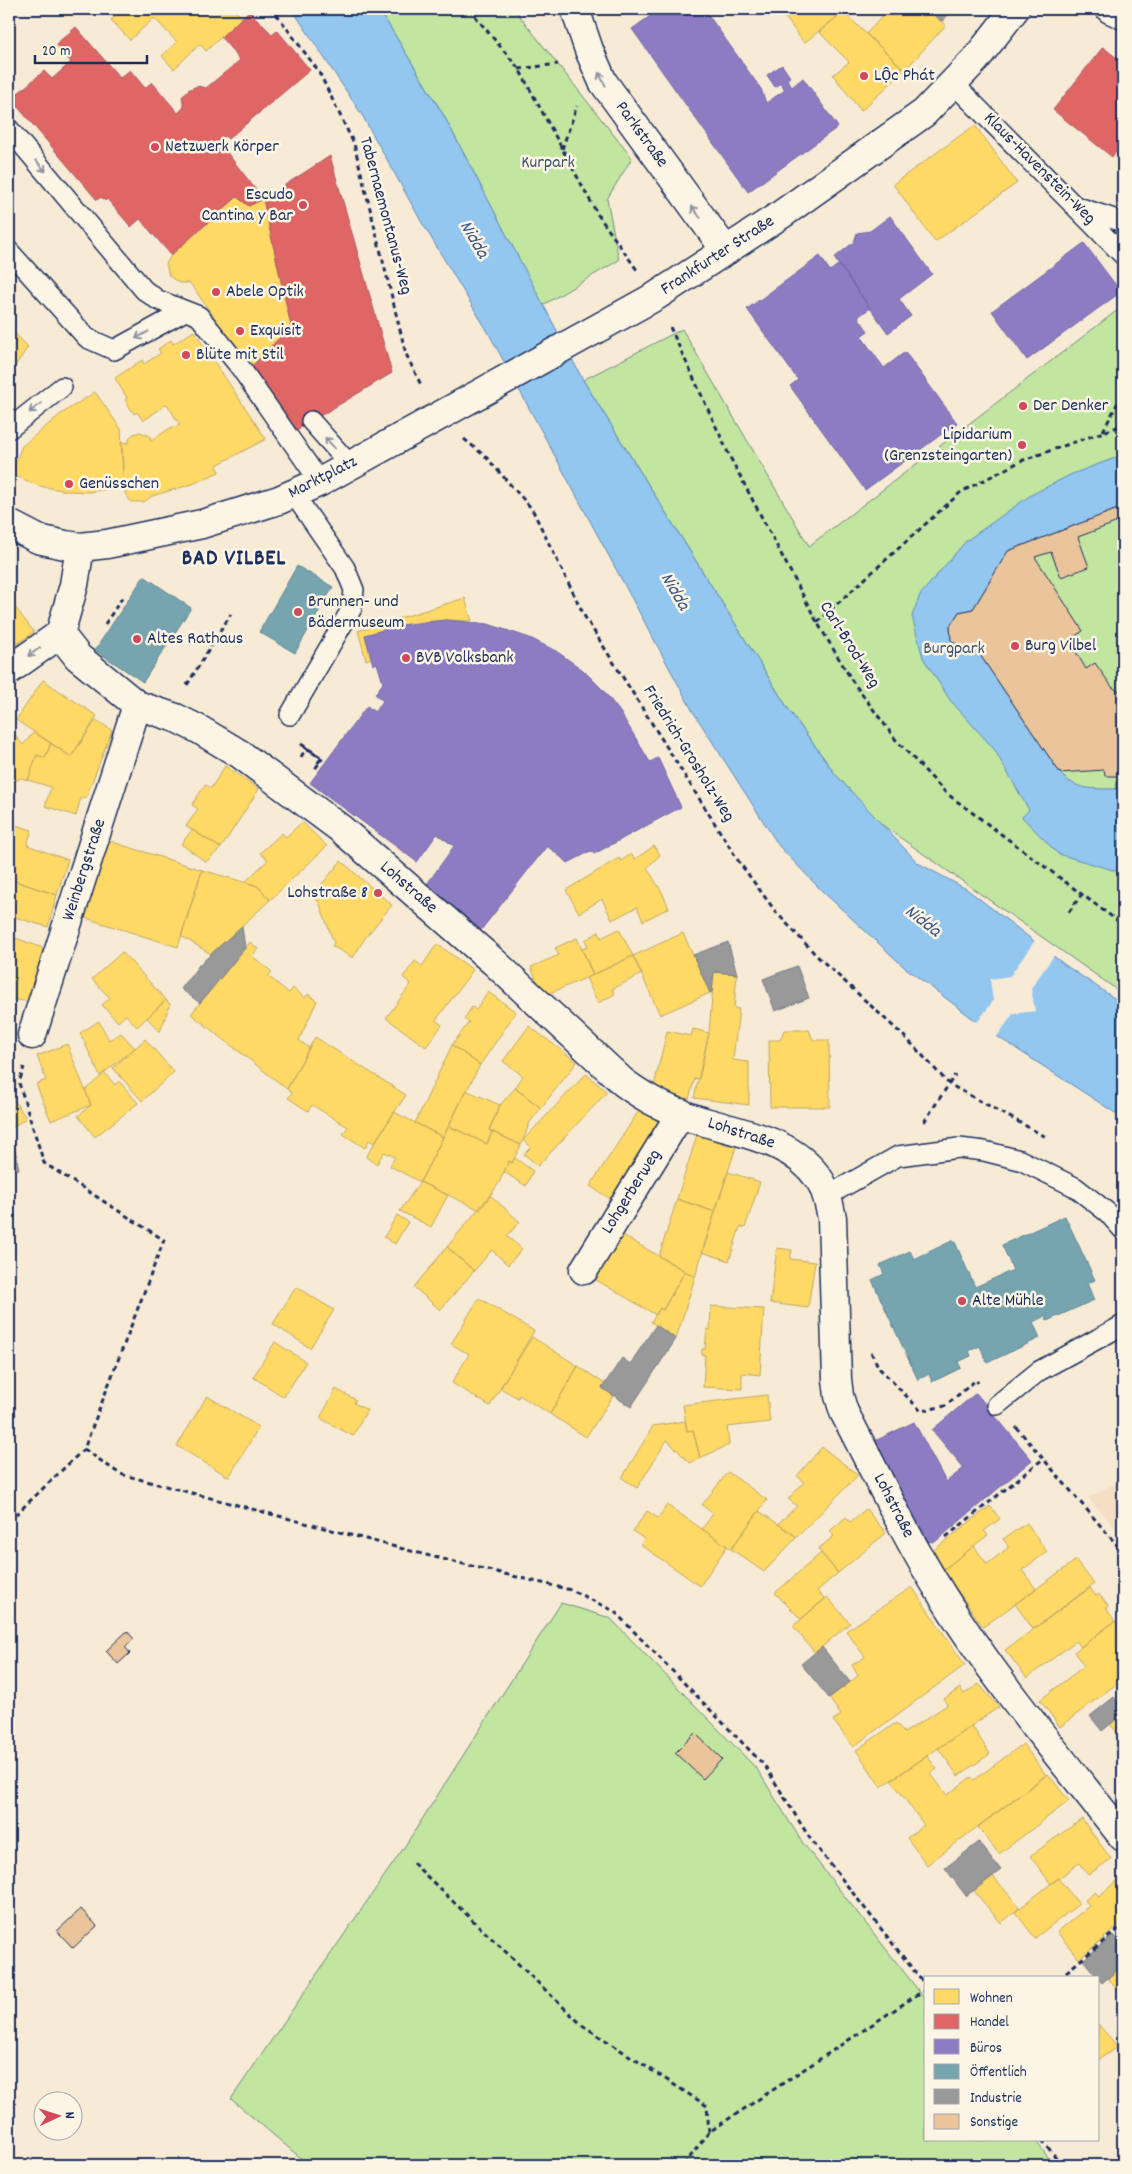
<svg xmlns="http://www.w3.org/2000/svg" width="1132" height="2174" font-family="Dekko,sans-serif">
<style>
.built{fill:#f4dfc4}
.green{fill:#c2e6a0;stroke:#6e8a7f}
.water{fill:#93c7f0;stroke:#638ab6}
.pier{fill:#f8ebd6}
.homes{fill:#ffd966;stroke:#bba664}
.shops{fill:#e06666;stroke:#a55664}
.offices{fill:#8e7cc3;stroke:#6c65a5}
.public{fill:#76a5af;stroke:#5b8297}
.industry{fill:#999;stroke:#737987}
.building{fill:#eac49a;stroke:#1b2f5e}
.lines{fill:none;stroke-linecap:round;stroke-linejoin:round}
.service-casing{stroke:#1b2f5e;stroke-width:22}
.minor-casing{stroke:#1b2f5e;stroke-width:31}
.path{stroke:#1b2f5e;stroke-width:3;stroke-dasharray:5 4;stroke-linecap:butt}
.service{stroke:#fcf5e5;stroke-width:19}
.minor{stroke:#fcf5e5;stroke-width:28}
.oneway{stroke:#8c92a2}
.poi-dot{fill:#d1495b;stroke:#fcf5e5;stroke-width:2}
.labels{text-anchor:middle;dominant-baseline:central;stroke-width:5;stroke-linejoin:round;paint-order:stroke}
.poi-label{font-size:18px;fill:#1b2f5e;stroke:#fcf5e5;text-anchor:start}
.street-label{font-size:18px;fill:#1b2f5e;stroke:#fcf5e5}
.park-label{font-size:18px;fill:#3c546b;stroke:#fcf5e5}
.water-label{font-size:19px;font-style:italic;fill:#395582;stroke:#fcf5e5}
.district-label{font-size:22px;font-weight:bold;letter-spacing:1px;fill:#1b2f5e;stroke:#fcf5e5}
</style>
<rect width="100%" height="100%" fill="#f8ebd6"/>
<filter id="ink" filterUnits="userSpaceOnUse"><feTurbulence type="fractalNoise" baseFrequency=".02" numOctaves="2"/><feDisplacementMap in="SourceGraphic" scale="10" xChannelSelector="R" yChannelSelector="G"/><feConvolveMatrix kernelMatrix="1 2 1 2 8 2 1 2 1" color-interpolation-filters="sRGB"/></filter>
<g filter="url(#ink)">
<!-- built -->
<path class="built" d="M1123,1479v58l-35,-39z"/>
<!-- green -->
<path class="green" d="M379,9h135l118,149 -25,41 12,61 -76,45 -100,-191z
M1123,306v688l-245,-172 -42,-47 -47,-65 -206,-330 99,-51 127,217z
M561,1603l49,15 147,151 45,73 124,158v140h109l19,25h-745l-78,-66 172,-250z"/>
<!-- water -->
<path class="water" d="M292,9h87l64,105 140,266 206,330 47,65 82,88 50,27 97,75 58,39v114l-131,-85 -89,-67 -82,-76 -42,-44 -87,-136 -204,-378 -67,-111 -59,-106z
M1123,455v52l-115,44 -35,58 -14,3 -9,14 1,14 15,12h12l82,121c17,20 39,15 63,16v84l-65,-19 -36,-37 7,-7 -35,-61 -44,-49 -27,-42 -11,-42 8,-21 46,-54 65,-46 41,-21z"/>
<!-- pier -->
<path class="pier" d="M1036,939l19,15 -24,34 4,23 -22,3 -17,24 -20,-14 17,-23 -3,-22 20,-3z"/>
<!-- homes -->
<path class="homes" d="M107,9h127l8,9 -36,33 -6,-7 -26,25 -12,-13 15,-14 -23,-24 -24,22 -19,-20 4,-3z
M779,9h61l3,3 -39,31z
M899,9h29l18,16 -41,45 -39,-36 21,-23 5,5z
M843,12l62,58 -44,41 -28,-36 16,-13 -30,-30z
M975,125l42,58 -82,59 -42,-58z
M237,197l12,9 14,-7 28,127 -41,42 -60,-85h-11l-10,-7 -3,-12 5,-9z
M9,327l19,20 -13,19 -6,-3z
M194,331l72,108 -49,26 2,7 -26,12 -41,12 -8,6h-13l-6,-9 -1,-6 -3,-45 8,1v-5l5,-4 6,-2 10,4 1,5 19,-13 10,-3 -13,-21 -24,17 -6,-9 -3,2 -9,-14 2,-2 -12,-20 27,-18 2,4 17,-11 -3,-4 13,-9 2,4z
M95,392l26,37 3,58 -35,5 -22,-1 -28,-5 -28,-12 11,-28 39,-32z
M465,598l7,23 -26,-1 -24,2 -21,3 -36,10 6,23 -5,2 -8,-29z
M9,599l25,33 -25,18z
M43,680l54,36 -26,41 -55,-37z
M96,720l16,10 -26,68 -5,-1 -5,19 -31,-10 6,-19 -23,-7 9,-25 8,3 6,-15 20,14z
M34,732l17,11 -6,15 -8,-3 -9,25 -7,-2 -8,4 -4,-6v-40l4,-3 10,12z
M225,766l34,23 -38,59 -35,-22 12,-17 -6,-4 13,-20 6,3z
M302,822l25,24 -57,54 -12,-14 -13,-4 23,-22 -8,-7 22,-20 4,4z
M9,823l23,7 -5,15 41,15 -11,35 -48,-16z
M192,830l29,18 -15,14 -25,-18z
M103,839l99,31 -24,77 -99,-31z
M654,846l6,9 -13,13 15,24 7,16 -26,13 -6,-14 -25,13 -10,-21 -23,14 -13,-23 53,-32 2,3 10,-7 4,5z
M341,861l51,44 -27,33 -12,20 -21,-12 2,-3 -15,-41 -7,-6z
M202,870l56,16 12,14 -59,54 -30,-18z
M9,879l48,16 -9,32 -34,-10 -5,15z
M619,929l14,27 -40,19 -11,-26 6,-2 -3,-7 14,-8 2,6z
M9,931l5,4 -5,10z
M683,933l27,60 -50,22 -27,-59z
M13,937l30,11 -10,54 -24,-3v-54z
M577,938l16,37 -50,21 -12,-29 28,-12 -4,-7z
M250,942l8,7 -6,7 20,16 -4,4 21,17 4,-5 12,10 3,-4 9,7 -18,39 10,8 -22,41 -96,-75z
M437,944l36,26 -37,50 6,5 -16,22 -40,-29 25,-34 -8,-7 12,-16 7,5z
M122,952l44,48 -29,27 -11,-12 -8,7 -16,-17 8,-7 -18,-19z
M633,956l9,18 -30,15 3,5 -17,9 -12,-25z
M714,972l23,2 -3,34 5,1 -6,51 16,2v43l-55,-7 15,-65z
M488,992l28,20 -36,53 -28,-20 17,-23 -5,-3 8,-12 4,3z
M166,1000l4,4 -10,28 -13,-14z
M99,1021l10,19 12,-7 14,15 -35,28 -20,-43z
M529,1026l48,36 -36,46 -26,-20 8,-12 -20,-15z
M693,1029l16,4 -10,46 -4,-1 -6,21 -36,-9 14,-59 24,5z
M784,1030h25l4,10h16l1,67h-60l-1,-67h11z
M315,1037l91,58 -32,48 -5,-3 -4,8 -22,-14 5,-7 -36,-22 -4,6 -20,-13 4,-5 -5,-4z
M145,1039l29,33 -32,29 -29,-33z
M67,1044l24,61 -40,16 -15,-37 10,-4 -9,-24z
M452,1045l28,20 -37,72 -28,-14z
M105,1073l10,12 4,-4 19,22 -43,34 -17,-21 13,-11 -6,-15z
M586,1074l21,18 -69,74 -14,-12 7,-7 -8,-7z
M515,1088l26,20 -11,14 -9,23 -32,-15 11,-25z
M466,1090l34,15 -11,25 3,2 -5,12 -38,-18z
M9,1092l17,26 -17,12z
M640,1109l24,16 -49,77 -25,-16z
M394,1112l49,25 -23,45 -30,-16 5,-9 -11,-5 -7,12 -11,-7z
M449,1126l38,18 5,-12 29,13 -9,18 -3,-2 -10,22 -19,27 -60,-28z
M697,1135l39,12 -21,65 -38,-13z
M515,1158l18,13 -7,15 -22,-14 5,-11 3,2z
M728,1172l32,10 -15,46 -5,-1 -11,34 -27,-9z
M420,1182l28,13 -17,32 -31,-16z
M490,1195l30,27 -13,14 15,13 -14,16 -16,-15 -18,21 -27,-24z
M677,1199l38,13 -20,65 -36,-21z
M397,1215l11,7 -13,22 -11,-7z
M617,1232l68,39 -22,39 -3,-2 -4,7 -65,-38z
M447,1247l27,24 -34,39 -26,-23z
M777,1248l15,2 -2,9 25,3 -7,46 -38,-5z
M685,1271l10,6 -19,62 -25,-17 9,-14 3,2z
M296,1287l38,23 -24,38 -37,-24z
M479,1298l55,33 -44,75 -38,-23 17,-29 -18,-10z
M711,1306l53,3 -4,66 -18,-2v16l-39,-2 2,-32h-3v-6h3l2,-20 3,1z
M532,1337l46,29 -28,48 -31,-19 -1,3 -18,-10z
M275,1342l31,20 -22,35 -31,-20z
M578,1366l27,18 -3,4 12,7 -28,42 -36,-23z
M336,1389l20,11 -2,3 13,7 -14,26 -33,-18z
M767,1395l3,27 -43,5 2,18 -29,13 -7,-28 -6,1 -4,-26z
M207,1396l52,31 -30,50 -52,-31z
M685,1421l2,10 6,-1 7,28 -10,5 -23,-23 -30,48 -15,-10 31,-52z
M822,1447l36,28 -61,62 -19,-13 19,-18 -9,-7 16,-17 -7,-6z
M728,1472l39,28 -36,49 -29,-20 11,-15 -11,-9z
M667,1505l60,41 -27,40 -59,-41 3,-6 -11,-8 14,-20 11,7z
M990,1506l10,13 -16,12 4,4 -45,35 -13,-17z
M866,1509l20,24 -48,40 -20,-24 16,-13 -4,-5 16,-14 4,5z
M759,1511l38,26 -33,35 -33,-23z
M1027,1523l20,29 -25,18 14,19 -53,38 -40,-57 31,-24 13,18 22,-17 -6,-8z
M821,1553l17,20 -21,18 8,8 -24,20 -26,-26z
M1076,1560l18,24 -61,45 -18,-25z
M912,1587l53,78 -112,82 -20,-27 8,-5 -12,-17 29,-22 -6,-11 13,-8 -19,-26z
M1090,1588l6,8 3,-2 9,12 -2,2 9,13 -34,26 -5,-6 -49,37 -22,-28z
M827,1597l23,26 -35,30 -22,-27z
M1115,1621l8,12v46l-63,48 -20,-27 44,-34 -10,-14z
M979,1684l20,23 -118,80 -25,-37 40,-27 8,10 43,-28 -3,-6 16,-11 4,6z
M1123,1714v26l-13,-16z
M972,1726l18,28 -32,22 -20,-28z
M1023,1744l23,31 -119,90 -20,-27 17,-13 -33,-45 36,-24 10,13 -6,5 16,21 24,-18 3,3z
M1048,1774l21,27 -70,53 -21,-27z
M1082,1819l29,40 -23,16 -9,-12 -28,21 -21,-28z
M1123,1875v47l-44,37 -22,-27 32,-26 -4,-6 10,-8 4,4z
M993,1876l27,32 -19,15 -27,-32z
M1058,1878l21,26 -44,34 -20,-26z
M1123,1965v29l-2,1 -13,-17z
M1098,2024l20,23 -20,13z"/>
<!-- shops -->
<path class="shops" d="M249,11l23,23 5,-4 33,40 -82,69 -3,-3 -7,5 45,58 -14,7 -12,-9 -66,58 -31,-36 -9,8 -24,-28 -2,2 -4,-4 -4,3 -86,-101 33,-28 8,8 19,-17 -15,-18 20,-17 44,51 10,-8 15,18 7,-6 26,31 6,-6 -2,-10 6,-7 9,-4 9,2 34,-28 -19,-23z
M1103,47l20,16v80l-11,14 -59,-47z
M330,156l62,217 -97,58 -45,-63 41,-42 -28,-127z"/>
<!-- offices -->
<path class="offices" d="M660,9h44l57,80 5,14 19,-13 -4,-7 -6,4 -8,-12 15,-10 8,12 -3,2 5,8 11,-9 35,49 -90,65 -116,-163z
M890,216l42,58 -33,25 12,17 -23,17 -54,-75 20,-16 3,-9 13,-2z
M1084,243l37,49 -94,68 -35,-49z
M820,256l10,15 9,-7 31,44 -12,9 10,14 -7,5 23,32 21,-16 52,71 -92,67 -75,-104 8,-6 -51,-71z
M446,620l42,4 42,14 26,13 27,19 20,20 17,22 30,50 8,-4 23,49 -87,47 -3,-3 -23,12 -21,-17 -66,84 -56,-43 29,-41 -17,-12 -20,28 -107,-79 57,-77 8,6 8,-11 -8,-7 8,-11 -6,-20 -4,2 -8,-30 36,-10z
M976,1393l56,67 -97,82 -10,-1 -50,-100 39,-19 32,60 18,-14 -32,-38z"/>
<!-- public -->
<path class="public" d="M297,566l36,21 -38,66 -36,-21z
M144,576l47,32 -48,74 -48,-32z
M1065,1216l30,64 -8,3 7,17 -47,21 -2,-5 -12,6 7,16 -53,25 -7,-17 -11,5 2,5 -13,6 3,6 -29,14 -3,-8 -11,6 -46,-100 12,-6 -4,-9 30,-14 4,8 40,-19 21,47 38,-17 -11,-25z"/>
<!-- industry -->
<path class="industry" d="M885,9h14l-7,7z
M928,9h25l-11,13z
M242,926l3,22 -45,55 -19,-14 18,-24z
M728,942l9,32 -23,-2 -2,20 -2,1 -17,-38z
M797,966l12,32 -34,13 -12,-32z
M9,1140h4l6,29 -10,2z
M656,1325l20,14 -45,68 -29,-19 20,-30 8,6z
M822,1647l28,35 -21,16 -28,-34z
M1114,1697l9,12v5l-21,17 -12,-15z
M979,1842l22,28 -35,26 -21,-28z
M1113,1935l10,12v18l-21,18 -19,-23z"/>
<!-- building -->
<path class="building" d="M1123,507v13l-45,17 11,30 -28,10 -10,-25 -16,5 48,74 -14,9 17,29 9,-6 17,24 11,7v82h-18l-1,-6 -44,3 -82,-121h-12l-15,-12 -1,-14 9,-14 14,-3 35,-58z
M127,1631l7,8 -9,8 5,6 -12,11 -12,-13z
M695,1733l27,26 -19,20 -28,-26z
M81,1909l16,17 -24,22 -16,-17z"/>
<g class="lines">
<!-- service casing -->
<g class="service-casing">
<path id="service" d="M954,84l169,171
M9,129l135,161 14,10 41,16 41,51 80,115
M1078,207l45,15
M9,251l78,87 27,12 71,-39
M311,421l39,44
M9,429l53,-42
M290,715l62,-107 2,-18 -9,-22 -52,-75
M827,1196l71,-40 61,-8 25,3 36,9 55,27 32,25 16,18
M997,1405l42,-34 84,-46"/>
</g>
<!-- minor casing -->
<g class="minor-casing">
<path id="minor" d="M575,9l14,41 14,32 123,169
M1110,9l13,6
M9,524l29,15 27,6 15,2 27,-3 95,-20 77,-24 41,-18 336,-186 126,-82 142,-101 52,-54 39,-50
M60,634l18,23 59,48 39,13 24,12 40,24 101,75 153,133 129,120c24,18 53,32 82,40 40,12 88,19 114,57 8,11 10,26 13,39l5,161 2,17 5,16c32,61 61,124 98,183 53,86 119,163 181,242
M60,634l14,-49 6,-38
M9,670l51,-36
M32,1035l105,-330
M584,1270l97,-157"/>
</g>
<!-- path -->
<path class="path" d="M269,9l8,6 42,57 35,72 52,210 16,33
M469,9l50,60 79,146 39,55
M519,69l39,-5
M562,149l15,-43
M670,327l61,132 86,163 36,60 43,58 50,53 177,132
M1103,431l20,-38
M464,439l22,18 46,52 53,108 154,245 37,50 40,43 92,85 41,44 99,54
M817,622l144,-130 60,-31 102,-36
M105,624l19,-29
M187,685l44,-71
M301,744l21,14 -7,8
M301,757l5,-9 16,11 -7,10
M1069,912l12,-17
M924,1122l31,-47
M871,1352l8,16 42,43 24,-5 31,-26 2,3
M1016,1427l107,125
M84,1449l36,25 306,81 145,35 43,21 151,155 44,71 117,149
M9,1521l75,-72 80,-209 -120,-77 -25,-80 5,-16
M946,1537l97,-78
M413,1863l169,162 125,81 2,26
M1059,1978l64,-53
M1042,2140l20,25
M684,2165l25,-33 217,-143"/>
<!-- service -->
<use href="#service" class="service"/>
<!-- minor -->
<use href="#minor" class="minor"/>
</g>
<!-- one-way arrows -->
<defs><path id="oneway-shaft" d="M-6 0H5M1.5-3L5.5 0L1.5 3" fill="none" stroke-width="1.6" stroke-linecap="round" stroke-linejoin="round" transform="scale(1.25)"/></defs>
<g class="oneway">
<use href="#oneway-shaft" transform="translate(602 79) rotate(-118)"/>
<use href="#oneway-shaft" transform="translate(41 166) rotate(50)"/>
<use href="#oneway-shaft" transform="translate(696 212) rotate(-127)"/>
<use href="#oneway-shaft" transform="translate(142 335) rotate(151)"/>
<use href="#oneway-shaft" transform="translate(35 408) rotate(142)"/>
<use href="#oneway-shaft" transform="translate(330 443) rotate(-132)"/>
<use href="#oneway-shaft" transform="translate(34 652) rotate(145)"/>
</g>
</g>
<!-- markers -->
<g class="poi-dot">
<circle cx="864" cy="76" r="5"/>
<circle cx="155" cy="147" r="5"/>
<circle cx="303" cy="205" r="5"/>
<circle cx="216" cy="292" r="5"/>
<circle cx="240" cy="331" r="5"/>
<circle cx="186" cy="355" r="5"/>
<circle cx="1023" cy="406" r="5"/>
<circle cx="1022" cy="445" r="5"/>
<circle cx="69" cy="484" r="5"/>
<circle cx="298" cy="612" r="5"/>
<circle cx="137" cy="639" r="5"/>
<circle cx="1015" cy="646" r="5"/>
<circle cx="406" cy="658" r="5"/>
<circle cx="378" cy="893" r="5"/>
<circle cx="962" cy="1301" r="5"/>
</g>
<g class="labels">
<!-- poi labels -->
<g class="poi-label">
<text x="874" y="76">Lộc Phát</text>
<text x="165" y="147">Netzwerk Körper</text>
<text x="293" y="195" text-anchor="end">Escudo<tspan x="293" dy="21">Cantina y Bar</tspan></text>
<text x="226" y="292">Abele Optik</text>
<text x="250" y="331">Exquisit</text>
<text x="196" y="355">Blüte mit Stil</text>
<text x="1033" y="406">Der Denker</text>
<text x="1012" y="435" text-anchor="end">Lipidarium<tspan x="1012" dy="21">(Grenzsteingarten)</tspan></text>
<text x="79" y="484">Genüsschen</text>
<text x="308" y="602">Brunnen- und<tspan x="308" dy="21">Bädermuseum</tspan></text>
<text x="147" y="639">Altes Rathaus</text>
<text x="1025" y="646">Burg Vilbel</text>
<text x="416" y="658">BVB Volksbank</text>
<text x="368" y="893" text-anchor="end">Lohstraße 8</text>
<text x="972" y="1301">Alte Mühle</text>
</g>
<!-- street labels -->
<g class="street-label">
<text transform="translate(641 135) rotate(54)">Parkstraße</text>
<text transform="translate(1039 169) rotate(45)">Klaus-Havenstein-Weg</text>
<text transform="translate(385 216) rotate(75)">Tabernaemontanus-Weg</text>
<text transform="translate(718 256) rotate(-33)">Frankfurter Straße</text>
<text transform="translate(323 478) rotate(-27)">Marktplatz</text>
<text transform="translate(849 645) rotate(58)">Carl-Brod-Weg</text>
<text transform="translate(688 754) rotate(58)">Friedrich-Grosholz-Weg</text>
<text transform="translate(85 870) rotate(-72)">Weinbergstraße</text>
<text transform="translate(408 888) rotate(41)">Lohstraße</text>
<text transform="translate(741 1134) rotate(18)">Lohstraße</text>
<text transform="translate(632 1192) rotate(-58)">Lohgerberweg</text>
<text transform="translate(893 1506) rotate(63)">Lohstraße</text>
</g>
<!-- park labels -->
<g class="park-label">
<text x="548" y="163">Kurpark</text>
<text x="954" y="649">Burgpark</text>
</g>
<!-- water labels -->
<g class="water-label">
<text transform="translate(473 240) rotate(60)">Nidda</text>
<text transform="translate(674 592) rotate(60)">Nidda</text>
<text transform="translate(922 922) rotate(38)">Nidda</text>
</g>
<!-- district labels -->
<g class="district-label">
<text x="234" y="559">BAD VILBEL</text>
</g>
</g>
<!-- margin -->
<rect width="1132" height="2174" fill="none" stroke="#fcf5e5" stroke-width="30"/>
<rect x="15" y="15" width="1102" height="2144" fill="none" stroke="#1b2f5e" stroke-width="2" filter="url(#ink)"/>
<!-- legend -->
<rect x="924" y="1976" width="175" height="165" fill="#fcf5e5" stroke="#a2a6af"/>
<rect x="934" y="1989" width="25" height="15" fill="#ffd966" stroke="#a2a6af"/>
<text x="970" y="2002" font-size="15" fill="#1b2f5e">Wohnen</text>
<rect x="934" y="2014" width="25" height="15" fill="#e06666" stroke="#a2a6af"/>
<text x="970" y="2026" font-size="15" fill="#1b2f5e">Handel</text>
<rect x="934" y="2039" width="25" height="15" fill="#8e7cc3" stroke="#a2a6af"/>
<text x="970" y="2052" font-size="15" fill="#1b2f5e">Büros</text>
<rect x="934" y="2064" width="25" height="15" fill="#76a5af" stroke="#a2a6af"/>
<text x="970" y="2076" font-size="15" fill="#1b2f5e">Öffentlich</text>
<rect x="934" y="2089" width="25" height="15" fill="#999999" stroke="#a2a6af"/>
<text x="970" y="2102" font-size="15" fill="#1b2f5e">Industrie</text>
<rect x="934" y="2114" width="25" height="15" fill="#eac49a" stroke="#a2a6af"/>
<text x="970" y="2126" font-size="15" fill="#1b2f5e">Sonstige</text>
<!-- north arrow -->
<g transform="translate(58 2116) rotate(86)"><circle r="24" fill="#fcf5e5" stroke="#a2a6af"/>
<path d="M0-4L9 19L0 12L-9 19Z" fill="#d1495b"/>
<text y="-8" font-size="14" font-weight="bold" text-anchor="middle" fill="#1b2f5e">N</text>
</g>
<!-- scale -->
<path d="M35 55v8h112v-8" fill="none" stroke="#1b2f5e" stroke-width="2.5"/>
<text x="42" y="55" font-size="15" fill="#1b2f5e" stroke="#fcf5e5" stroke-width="4" paint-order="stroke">20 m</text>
</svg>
